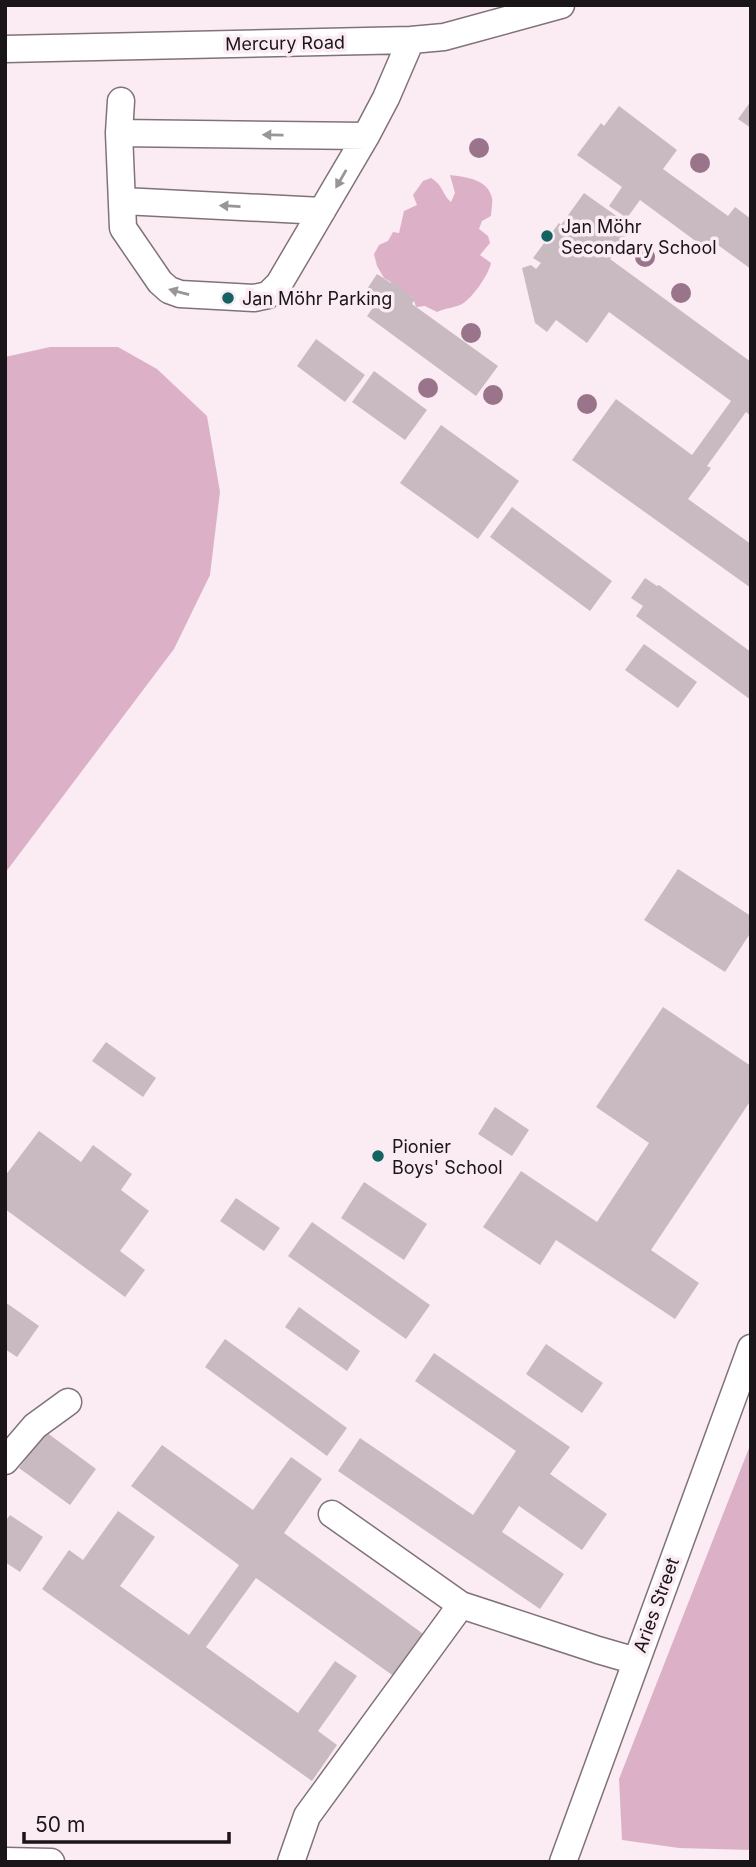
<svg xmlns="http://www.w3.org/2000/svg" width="756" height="1867" font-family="Inter,sans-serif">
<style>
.green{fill:#dcb1c8}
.building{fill:#c9bac2}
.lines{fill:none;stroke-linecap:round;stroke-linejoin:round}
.minor-casing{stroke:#807279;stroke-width:29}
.minor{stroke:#fff;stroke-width:26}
.tree{fill:#9a748b}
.oneway{fill:#989697}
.poi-dot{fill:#136363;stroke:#fbebf3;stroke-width:2.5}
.labels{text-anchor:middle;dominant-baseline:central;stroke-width:7;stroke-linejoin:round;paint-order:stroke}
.street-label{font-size:18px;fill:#1a1518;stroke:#fbebf3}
.poi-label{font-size:18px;fill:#1a1518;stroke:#fbebf3;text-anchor:start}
</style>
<rect width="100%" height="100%" fill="#fbebf3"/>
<!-- green -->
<path class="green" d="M450,175c16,2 38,4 42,23 1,5 -1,13 -1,18l-9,5 -3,8 9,7 2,7 -10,12 11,8c-2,11 -20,38 -31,42 -7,3 -15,3 -23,7l-12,-6 -9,1 -3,-10 -9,-3 -8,-9 -12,-7 -7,-12 -3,-12 5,-9 9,-4 5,-9 6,1 5,-22 13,-6 -4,-10 10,-14 8,-3c13,8 10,15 20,24l4,-9z
M50,347h68l39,22 50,47 13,76 -10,83 -36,74 -169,224v-516z
M751,1443v407l-72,-2 -57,-8 -3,-61z"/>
<!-- building -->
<path class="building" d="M751,101v27l-13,-9z
M619,106l58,44 -14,19 65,47 7,-9 16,12v50l-40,-29 -6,8 -65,-48 -13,18 -18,-12 13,-19 -45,-32 24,-32 3,3z
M584,193l48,34 -22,32 141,103v54l-5,-4 -39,54 4,2 -23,31 63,45v44l-179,-128 44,-61 76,56 39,-54 -122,-89 -22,31 -31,-23 -9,12 -12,-9 -13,-55 9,-3 5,4 5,-6 -8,-5 26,-35 2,2z
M377,274l14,9 1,-2 23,18 -3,5 86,62 -22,30 -109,-80 13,-18 -13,-9z
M316,339l49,36 -20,27 -48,-36z
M374,371l53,39 -22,30 -53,-38z
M441,425l78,56 -41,58 -78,-56z
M512,507l100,74 -22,30 -100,-74z
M645,578l12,8 2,-1 92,67v48l-115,-84 7,-10 -12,-8z
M644,644l53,38 -19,26 -53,-38z
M678,869l73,47v16l-26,40 -81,-52z
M663,1007l88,59v34l-100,150 48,33 -24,36 -119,-79 -16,25 -57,-38 38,-56 76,51 52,-79 -53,-36z
M106,1042l50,36 -13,19 -51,-36z
M495,1107l34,23 -17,26 -34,-22z
M39,1131l42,31 12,-17 39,29 -11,16 28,21 -29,40 25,19 -20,27 -120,-88v-33z
M364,1182l63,42 -23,36 -63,-42z
M236,1198l44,30 -16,23 -44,-30z
M312,1222l118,83 -24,34 -118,-83z
M5,1302l34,24 -22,31 -12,-8z
M299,1307l61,44 -13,20 -62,-44z
M225,1339l122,89 -20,28 -122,-89z
M546,1344l57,39 -21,30 -56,-39z
M434,1353l136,94 -20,27 57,40 -25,36 -63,-44 -17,26 62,42 -24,35 -202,-138 22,-33 113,77 43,-64 -101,-70z
M46,1432l50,37 -26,36 -51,-37z
M162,1445l91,65 38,-53 31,22 -38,54 142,103 -31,41 -139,-99 -50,69 92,66 37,-52 22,15 -39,55 19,14 -25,36 -270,-192 27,-39 14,10 35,-49 37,26 -35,49 69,49 50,-70 -108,-79z
M10,1515l33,22 -23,35 -15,-10v-40z"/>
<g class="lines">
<!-- minor casing -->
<g class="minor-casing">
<path id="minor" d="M5,49l406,-9 33,-3 117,-32
M121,101l-2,32 4,95 37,54 9,8 11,4 74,4 14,-3 11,-11 87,-148 20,-38 25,-58
M119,133l247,3
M123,201l199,10
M5,1461l30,-35 33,-24
M332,1514l129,91 137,45 38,11
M5,1861l46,1
M291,1862l16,-46 154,-211
M563,1862l188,-514"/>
</g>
<!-- minor -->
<use href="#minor" class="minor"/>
</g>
<!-- trees -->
<g class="tree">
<circle cx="479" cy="148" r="10"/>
<circle cx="700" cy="163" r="10"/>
<circle cx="645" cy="257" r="10"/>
<circle cx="681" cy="293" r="10"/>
<circle cx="471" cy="333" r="10"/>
<circle cx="428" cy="388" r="10"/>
<circle cx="493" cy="395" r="10"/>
<circle cx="587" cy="404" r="10"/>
</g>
<!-- one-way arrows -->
<defs><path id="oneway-solid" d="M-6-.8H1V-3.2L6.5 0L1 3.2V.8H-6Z" transform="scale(1.75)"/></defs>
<g class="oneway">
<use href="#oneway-solid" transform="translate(273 135) rotate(-179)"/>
<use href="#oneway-solid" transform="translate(341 179) rotate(120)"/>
<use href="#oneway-solid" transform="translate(230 206) rotate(-177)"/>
<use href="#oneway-solid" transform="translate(179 292) rotate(-165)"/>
</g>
<!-- markers -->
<g class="poi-dot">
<circle cx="547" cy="236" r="7"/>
<circle cx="228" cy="298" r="7"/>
<circle cx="378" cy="1156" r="7"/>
</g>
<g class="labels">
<!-- street labels -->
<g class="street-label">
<text transform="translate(285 43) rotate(-1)">Mercury Road</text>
<text transform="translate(656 1605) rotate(-70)">Aries Street</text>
</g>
<!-- poi labels -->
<g class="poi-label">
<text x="561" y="226">Jan Möhr<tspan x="561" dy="21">Secondary School</tspan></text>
<text x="242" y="298">Jan Möhr Parking</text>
<text x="392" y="1146">Pionier<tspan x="392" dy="21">Boys' School</tspan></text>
</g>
</g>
<!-- border -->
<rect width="756" height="1867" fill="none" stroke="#1a1518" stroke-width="14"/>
<!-- scale -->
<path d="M24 1832v10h205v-10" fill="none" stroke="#1a1518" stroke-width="3.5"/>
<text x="35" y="1832" font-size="21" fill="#1a1518" stroke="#fbebf3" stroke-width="5" paint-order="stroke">50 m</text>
</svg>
